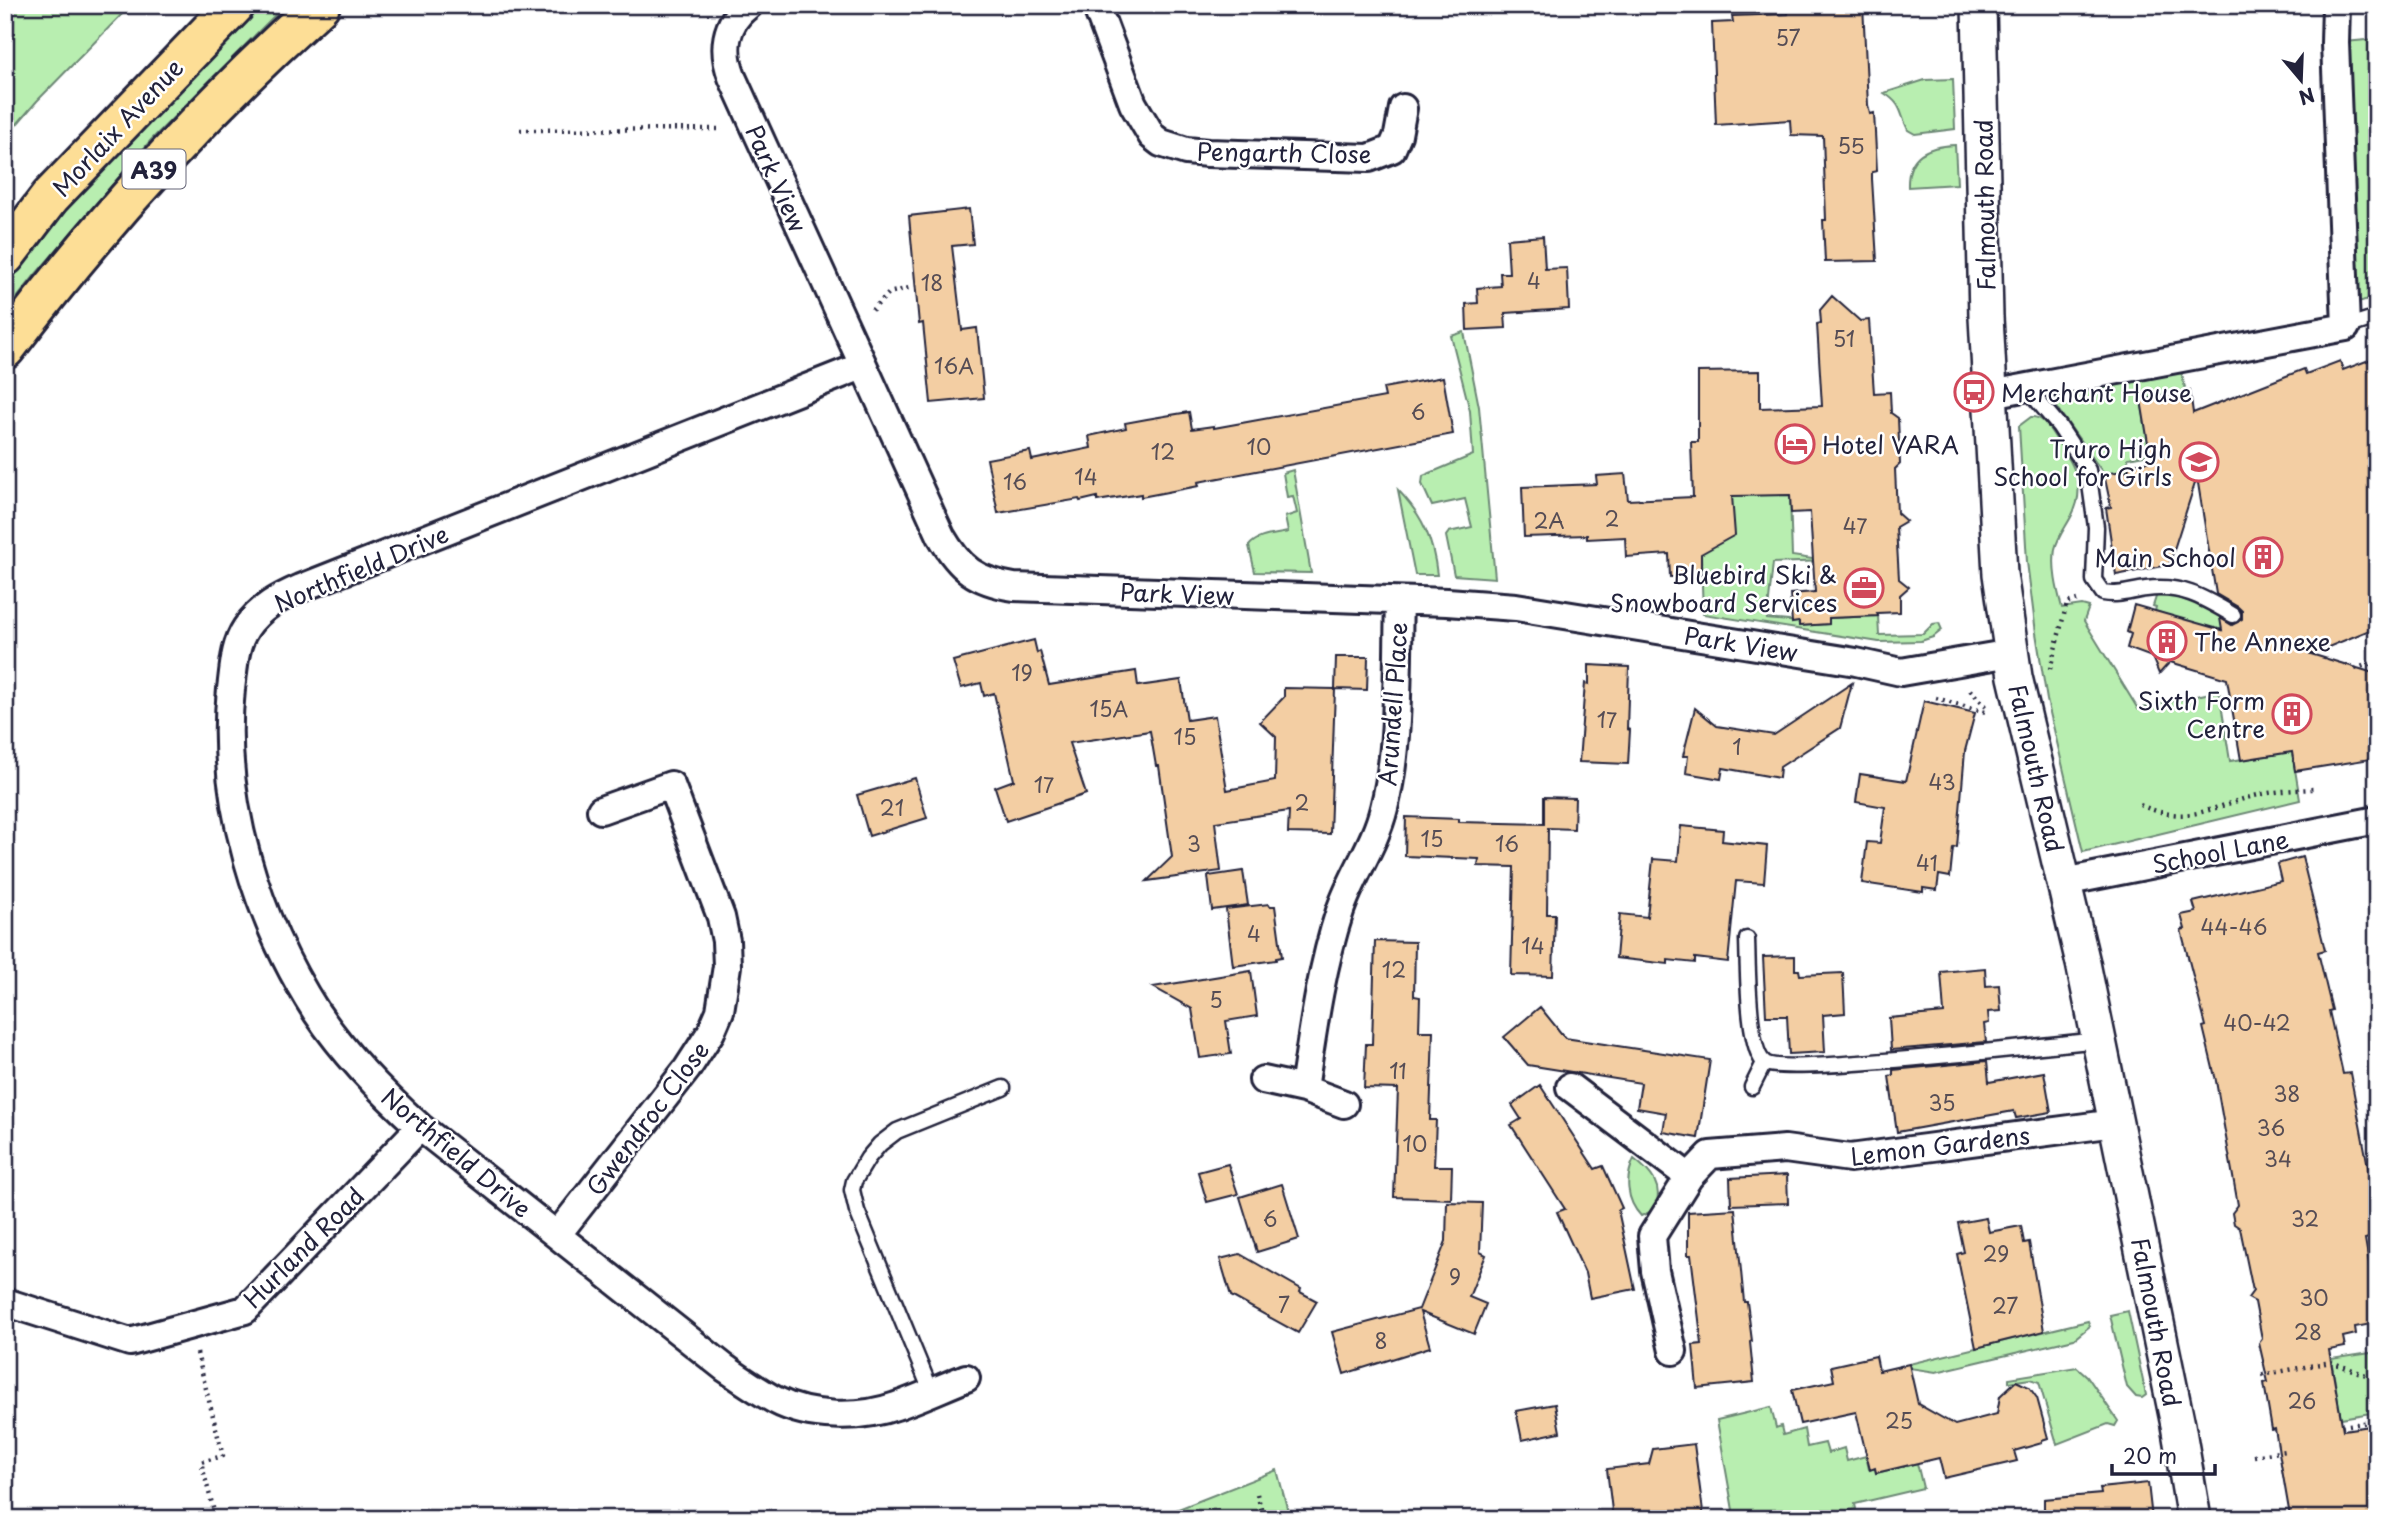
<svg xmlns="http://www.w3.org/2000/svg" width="2382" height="1524" font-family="'Playpen Sans',sans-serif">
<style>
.green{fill:#b8eeb0;stroke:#6d8876;stroke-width:2}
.building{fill:#f3cea3;stroke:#22223b;stroke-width:2}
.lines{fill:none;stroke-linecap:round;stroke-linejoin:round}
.service-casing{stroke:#22223b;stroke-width:19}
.minor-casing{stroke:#22223b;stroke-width:32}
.tertiary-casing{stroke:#22223b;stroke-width:38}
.trunk-casing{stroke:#22223b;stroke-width:44}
.path{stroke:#22223b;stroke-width:4.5;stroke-dasharray:2 5;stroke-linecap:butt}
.service{stroke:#fff;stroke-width:14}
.minor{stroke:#fff;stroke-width:26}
.tertiary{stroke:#fff;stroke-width:33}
.trunk{stroke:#fdde96;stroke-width:38}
.labels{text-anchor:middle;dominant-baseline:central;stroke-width:5;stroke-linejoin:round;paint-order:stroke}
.number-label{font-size:21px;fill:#564d55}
.shield{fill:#fff;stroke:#646476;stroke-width:2}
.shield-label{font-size:23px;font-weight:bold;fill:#22223b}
.street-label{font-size:24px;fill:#22223b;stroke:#fff}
.poi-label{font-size:24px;fill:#22223b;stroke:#fff;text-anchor:end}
</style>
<rect width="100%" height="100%" fill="#fff"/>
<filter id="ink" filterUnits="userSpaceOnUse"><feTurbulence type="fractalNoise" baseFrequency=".0143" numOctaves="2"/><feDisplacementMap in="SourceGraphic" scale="14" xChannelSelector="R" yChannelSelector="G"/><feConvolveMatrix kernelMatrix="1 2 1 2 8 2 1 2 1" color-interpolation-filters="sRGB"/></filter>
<g filter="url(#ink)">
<!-- green -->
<path class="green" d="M5,5h126l-94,96 -32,37z
M253,5h32l-134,135 -116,135 -30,38v-29l21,-27 111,-130z
M2377,39v258l-21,7 -11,-262z
M1953,79l2,50 -40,5 -7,-4c-9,-18 -5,-25 -24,-37l41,-13z
M1955,145l2,39 -49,3c-1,-32 19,-41 47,-42z
M1464,332l15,75 16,171 -41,-3 -8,-39 3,-4 23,-5 -7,-28 -33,7 -10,-22 1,-8 50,-21 -3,-44 -19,-75z
M2179,371l3,4 4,17 -45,8 8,44 17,7 -38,7 1,12 -25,4 -47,-66v-11l5,-3z
M2031,417c12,-1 17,10 23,19 18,25 34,49 18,79 -6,12 -14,21 -17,34 -3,20 2,40 7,59l20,-3 7,2 -5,14 54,88 81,-18 11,70 62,-10 8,49 -217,52 -36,-152 -11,-67 -9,-71 -8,-136z
M1775,467l1,28h14l2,61 34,5 -53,2 -6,56 32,3 1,4 29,-2v-6l49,-2 1,19 44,-1 10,-10 6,-1 3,7 -9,7 -12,4 -42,1 -176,-28 -2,-58 -32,1 -2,-32 31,-24z
M1293,470l18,103 -56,-1 -6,-26c8,-11 26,-11 39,-14l-3,-15 12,-4 -4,-17 -6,1 -4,-24z
M1398,490c25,26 35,49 39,85h-22z
M2157,594l26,3 53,26 6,18 -87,-30 1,-4 -3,-1z
M1634,1159c17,13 31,28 20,51l-13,6c-15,-16 -16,-38 -7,-57z
M2128,1311l18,84 -4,3 -6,-1 -9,-10 -17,-72z
M2088,1321l2,5 -16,13 -138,33 -27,-4v-4z
M2377,1352v60l-36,6 -10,-59z
M2077,1367l10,9 31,45 -3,5 -7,-2 -51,20 -18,-62 -9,-3 -21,3v-4z
M1771,1407l5,21 5,-2 2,9 21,-6 3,18 18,-4 3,10 16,-5 3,13 19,-5 3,13 6,-1 1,5 41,-10 6,25 -68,16 1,5 -39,10h-86l2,-9 -16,-90z
M1277,1470l13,49h-137z"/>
<!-- building -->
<path class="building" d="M1787,5h76l5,100 2,9 4,-1 3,58 -5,1v7l5,82 -52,1 -2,-42h3l-3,-84 -32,-1 -1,-15 -74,5 -4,-102 21,-1 -1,-6 56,-2z
M969,209l4,35 -21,2 10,84 15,-2 7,70 -53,5 -8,-80 -4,1 -10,-108z
M1543,236l2,33 22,-1 2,41 -64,4 1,15 -39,2 -1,-26 12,-1 -1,-15 24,-2 -1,-13h9l-2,-34z
M1832,296l28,25 9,-1 5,73 16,-1 1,21 7,5 2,46 -5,5 2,44 9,8 -10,6 3,52 10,8 -9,8v17l-23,1 1,3 -49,2v6l-30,2v-4l-7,1 -2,-29 25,-2 -5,-80 -19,1 -1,-18 -58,1 3,39 -34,19v22l-31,1 -1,-23 -43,3 -1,-20 -38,2v-4l-63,2 -2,-50 75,-3 -1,-8 29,-2 3,26 65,-3 -2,-55h7v-70l62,-1v37l62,-2 -5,-82 4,-1 -1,-13z
M2377,357v270l-66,27 66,20v84l-82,13 -3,-19 -51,8 -14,-81 -57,-17 -11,12 -7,-17 -25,-9 4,-14 -4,-2 7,-27 88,25 -2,-12 12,7 10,-6v-8l-4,-4 -22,-13 -19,-117 -28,88 -53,10 -10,-67 5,-1 -7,-33 25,-4 -1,-5 23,-4 -10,-61 49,-9 3,22 111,-44 2,5 34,-13 3,9z
M1443,377l10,57 -255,48 1,4 -58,11v-3l-44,7v-4l-17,4 -1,-2 -81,14 -11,-54 43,-8 2,9 59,-12 -2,-12 37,-8 -1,-5 22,-4 42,-7 3,17 22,-3v2l171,-31 -2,-9z
M1034,640l3,13 3,-2 9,34 87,-14 2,15 43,-6 6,40 28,-4 12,74 48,-9 1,-44 -16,-15 24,-25v-9l51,1 -5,145 -42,-1 1,-22 -74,11 6,49 -74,10 25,-24 -13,-91h-3l-6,-35 -81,12 17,51 -80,27 -11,-34 19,-7 -20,-87 -10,3 -3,-13 -20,5 -8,-27z
M1336,657h32l-1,33 -32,-1z
M1589,665l40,2 -2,62 3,1 -2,34 -49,-2 6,-79 4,1z
M1852,683l-12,45 -60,39 -1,11 -56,-10 -2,11 -35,-6 2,-17h-5l12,-48 22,18 57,9z
M1924,701l51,12 -10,38 -8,96 -4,1 -3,29 -11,-2 -2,15 -14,-2v4l-61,-9 5,-41 13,1 5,-36 -29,-5 4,-28 46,7z
M915,778l12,40 -58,18 -12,-41z
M1544,797l31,1 -1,31 -26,-1 -1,86h8l-2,62 -42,-1 3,-108 -36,-1 1,-7 -74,-3 1,-39 53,2v3l85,2z
M1681,826l42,4 -1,11 45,5 -3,37 -28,-2 -8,81 -33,-4v5l-27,-3v4l-52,-6 4,-44 27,3 6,-58 25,2z
M2302,857l23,93 -7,2 14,58 -3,1 14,63 7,-1 27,140v23l-12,3 9,53 3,-1v32l-22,4 1,7 -13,3 2,10 -16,3 14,80 34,-5v94h-85l-2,-3 -15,-87 -3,1 -8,-47 4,-1 -9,-39 3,-4 -3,-16 -4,-21 -7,-4 5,-7 -13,-63 -6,-4 -2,-11 6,-8 -22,-124 -13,-54 3,-1 -25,-96 4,-1 -4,-14 15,-3 -3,-10 88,-21 -4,-17z
M1243,871l5,34 -36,5 -4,-34z
M1269,904l1,2h5l7,51 -6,1v2l-43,6 -7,-57z
M1375,941l40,1 -1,54 6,1 -1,34h14l-3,89h6l-2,46h18l-1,33 -57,-2 4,-108 -34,-1 2,-44h6z
M1795,956v14h4l1,5 43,-2 2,40 -22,2 2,37 -36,2 -2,-38h-21l-3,-59z
M1985,968l1,18 13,-1 2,26 -13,1 1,11 -5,1 2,18 -95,8 -2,-32 55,-5 -3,-41z
M1251,971l6,45 -31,5 5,33 -31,4 -8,-49 -39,-22z
M1540,1007l25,31 145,22 -12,78 -35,-6 3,-19 -29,-5 4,-25 -113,-18 -24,-28z
M1987,1061l2,21 55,-10 7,40 -35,6 -2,-7 -117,21 -8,-56 4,-1v-5z
M1540,1085l55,84 8,-3 19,42 -4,2 17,79 -45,9 -5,-25 -28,-61 8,-3 -54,-84 10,-6 -9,-14z
M1228,1164l10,30 -31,8 -9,-30z
M1787,1175l1,28 -57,2 -1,-27z
M1282,1184l17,55 -42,13 -17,-55z
M1447,1202l35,1 -2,49 6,3 -17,42 17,7 -12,30 -54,-22 10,35 -86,27 -12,-42 87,-23 27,-68z
M1735,1209l9,93h3l5,39 -2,1 4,40 -57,6 -4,-43 9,-1 -11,-89h-3v-43z
M1986,1218l3,14 32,-6 3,17 5,-1 15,89 -68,17 -19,-94 7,-2 -6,-29z
M1240,1254l61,35 -1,3 17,9 -19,32 -67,-37 -11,-37z
M1876,1356l3,15 30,-7 9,40 37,21 42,-11 3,-18 16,-15 13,6 8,11 11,40 -6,2v3l-28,8 3,10 -73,17 -5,-20 -63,15 -1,-5 -5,2 -14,-58 -56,12 -8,-34 42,-9 -3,-15z
M1555,1404l5,28 -38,8 -6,-29z
M1694,1444l10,75h-91l-6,-50 42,-5 4,-15z
M2148,1483l4,36h-108v-20l57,-5 -1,-6z"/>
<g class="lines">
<!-- service casing -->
<g class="service-casing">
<path id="service" d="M2346,327l31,-10
M2026,387l33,39 29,44 8,57 -2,53 9,13c16,3 27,-2 43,-4 36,-5 58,9 87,26
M1747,939c1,24 0,111 18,124 17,12 294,-19 334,-23
M1752,1087l12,-24
M931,1391l-74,-180 -5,-21 2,-9 14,-23 12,-14 17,-13 106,-43"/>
</g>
<!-- minor casing -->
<g class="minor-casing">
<path id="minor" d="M749,5c-25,18 -27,46 -17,72l209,459c19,33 35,45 73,51l433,15 69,5 340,55 45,10 110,-19
M1096,5l37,99 19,32 9,7 25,8 22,2 161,5 23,-9 6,-14 5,-27
M862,366l-561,222c-21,9 -42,20 -55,40 -12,18 -12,40 -15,61 -12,111 26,231 86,324 29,43 65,80 103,114l305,241c16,11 33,23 50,32 34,18 85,19 121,6 24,-8 47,-19 70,-28
M1991,394l355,-67 -11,-284 1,-38
M2064,882l313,-62
M1263,1080l41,9 40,15
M1570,1087l119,90
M1304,1089c9,-60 17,-120 36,-178 12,-36 35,-66 44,-103 16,-62 13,-143 15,-207
M557,1235l130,-166 24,-37 9,-21 7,-45 -1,-25 -5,-24 -50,-132 -70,25
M5,1302l125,40 115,-32 175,-183
M1673,1351l-18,-80 -3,-35 37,-59 21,-22 75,-6 65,9 266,-35"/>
</g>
<!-- tertiary casing -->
<g class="tertiary-casing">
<path id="tertiary" d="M1979,5l7,312 14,257 15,103 68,286 95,462 16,94"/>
</g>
<!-- trunk casing -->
<g class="trunk-casing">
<path id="trunk" d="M5,256l45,-59 185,-192
M5,349c94,-124 199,-240 315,-344"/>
</g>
<!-- path -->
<path class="path" d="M520,130l203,-1
M872,310l17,-17 20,-5
M2050,669l17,-66 10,-3
M2355,669l22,-8
M1970,690l16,16
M1936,698l53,15
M2140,805c49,21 67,3 114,-9 20,-5 39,-6 59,-7
M197,1353l26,103 -22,6 15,57
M2262,1375l69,-13 46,17
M2342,1426l35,-5
M2254,1456l31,-5
M1257,1494l7,25"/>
<!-- service -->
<use href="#service" class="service"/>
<!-- minor -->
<use href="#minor" class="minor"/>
<!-- tertiary -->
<use href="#tertiary" class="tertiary"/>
<!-- trunk -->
<use href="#trunk" class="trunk"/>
</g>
</g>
<!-- icons -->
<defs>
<g id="bus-ring" transform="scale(2.0125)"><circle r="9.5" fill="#fff" stroke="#d1495b" stroke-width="1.5"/><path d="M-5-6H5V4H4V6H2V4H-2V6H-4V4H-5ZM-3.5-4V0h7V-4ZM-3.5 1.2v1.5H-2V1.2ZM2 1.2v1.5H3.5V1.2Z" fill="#d1495b"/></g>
<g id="hotel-ring" transform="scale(2.0125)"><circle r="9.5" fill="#fff" stroke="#d1495b" stroke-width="1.5"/><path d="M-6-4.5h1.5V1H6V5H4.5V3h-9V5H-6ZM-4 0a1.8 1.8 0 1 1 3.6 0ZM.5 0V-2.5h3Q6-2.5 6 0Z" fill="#d1495b"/></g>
<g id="school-ring" transform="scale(2.0125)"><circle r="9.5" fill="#fff" stroke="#d1495b" stroke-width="1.5"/><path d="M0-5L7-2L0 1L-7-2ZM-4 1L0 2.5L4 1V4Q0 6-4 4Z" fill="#d1495b"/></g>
<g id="building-ring" transform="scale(2.0125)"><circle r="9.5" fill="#fff" stroke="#d1495b" stroke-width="1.5"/><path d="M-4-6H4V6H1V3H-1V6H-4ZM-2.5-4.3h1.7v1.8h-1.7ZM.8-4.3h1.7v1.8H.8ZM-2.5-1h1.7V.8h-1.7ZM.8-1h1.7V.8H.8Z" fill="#d1495b"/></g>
<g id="office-ring" transform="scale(2.0125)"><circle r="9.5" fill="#fff" stroke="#d1495b" stroke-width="1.5"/><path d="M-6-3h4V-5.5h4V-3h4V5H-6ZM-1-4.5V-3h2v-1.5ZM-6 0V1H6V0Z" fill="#d1495b"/></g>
</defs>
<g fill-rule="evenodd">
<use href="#bus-ring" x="1974" y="392"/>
<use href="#hotel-ring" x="1795" y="444"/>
<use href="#school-ring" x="2199" y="462"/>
<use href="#building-ring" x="2263" y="557"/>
<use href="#office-ring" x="1864" y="588"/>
<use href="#building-ring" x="2167" y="641"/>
<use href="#building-ring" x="2292" y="714"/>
</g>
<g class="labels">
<!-- number labels -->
<g class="number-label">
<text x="1788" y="37">57</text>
<text x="1851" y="145">55</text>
<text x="1534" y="280">4</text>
<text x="932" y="282">18</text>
<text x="1844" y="338">51</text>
<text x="954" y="365">16A</text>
<text x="1418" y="411">6</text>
<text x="1259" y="446">10</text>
<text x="1163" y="451">12</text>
<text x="1086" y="476">14</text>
<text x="1015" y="481">16</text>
<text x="1612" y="518">2</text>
<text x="1549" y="520">2A</text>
<text x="1855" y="525">47</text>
<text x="1022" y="672">19</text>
<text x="1109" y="708">15A</text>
<text x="1607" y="719">17</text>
<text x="1185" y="736">15</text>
<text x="1737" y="746">1</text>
<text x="1942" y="781">43</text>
<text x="1044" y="784">17</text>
<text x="1302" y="802">2</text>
<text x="892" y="807">21</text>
<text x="1432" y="838">15</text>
<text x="1194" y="843">3</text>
<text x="1507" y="843">16</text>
<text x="1927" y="862">41</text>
<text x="2234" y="926">44-46</text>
<text x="1254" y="933">4</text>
<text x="1533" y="945">14</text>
<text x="1394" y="969">12</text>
<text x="1216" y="999">5</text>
<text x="2257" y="1022">40-42</text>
<text x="1398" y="1070">11</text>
<text x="2287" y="1093">38</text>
<text x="1942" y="1102">35</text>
<text x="2271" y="1127">36</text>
<text x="1415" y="1143">10</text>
<text x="2278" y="1158">34</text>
<text x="1270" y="1218">6</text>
<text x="2305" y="1218">32</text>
<text x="1996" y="1253">29</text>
<text x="1455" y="1276">9</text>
<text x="2314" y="1297">30</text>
<text x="1284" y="1304">7</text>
<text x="2005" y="1305">27</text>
<text x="2308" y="1331">28</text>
<text x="1381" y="1340">8</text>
<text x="2302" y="1400">26</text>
<text x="1899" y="1420">25</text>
</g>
<!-- shield labels -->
<rect class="shield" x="122.5" y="149.5" width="63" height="39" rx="5"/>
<g class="shield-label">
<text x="154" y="169">A39</text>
</g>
<!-- street labels -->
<g class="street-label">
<text transform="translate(117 127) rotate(-47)">Morlaix Avenue</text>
<text transform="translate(1284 152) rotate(1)">Pengarth Close</text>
<text transform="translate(777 178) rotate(66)">Park View</text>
<text transform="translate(1984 205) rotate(-91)">Falmouth Road</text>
<text transform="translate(361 568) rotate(-23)">Northfield Drive</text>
<text transform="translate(1177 593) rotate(2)">Park View</text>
<text transform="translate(1741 643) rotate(9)">Park View</text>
<text transform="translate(1392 704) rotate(-86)">Arundell Place</text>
<text transform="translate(2037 768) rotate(77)">Falmouth Road</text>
<text transform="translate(2220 851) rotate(-11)">School Lane</text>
<text transform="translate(647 1118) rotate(-53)">Gwendroc Close</text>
<text transform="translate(1940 1145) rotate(-7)">Lemon Gardens</text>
<text transform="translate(457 1152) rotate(40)">Northfield Drive</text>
<text transform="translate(303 1247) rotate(-45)">Hurland Road</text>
<text transform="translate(2157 1322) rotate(79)">Falmouth Road</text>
</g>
<!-- poi labels -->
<g class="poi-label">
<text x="2001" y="392" text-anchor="start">Merchant House</text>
<text x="1822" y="444" text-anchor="start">Hotel VARA</text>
<text x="2172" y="448">Truro High<tspan x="2172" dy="28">School for Girls</tspan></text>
<text x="2236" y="557">Main School</text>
<text x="1837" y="574">Bluebird Ski &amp;<tspan x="1837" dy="28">Snowboard Services</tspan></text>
<text x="2194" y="641" text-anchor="start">The Annexe</text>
<text x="2265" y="700">Sixth Form<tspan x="2265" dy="28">Centre</tspan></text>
</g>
</g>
<!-- margin -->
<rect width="2382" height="1524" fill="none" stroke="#fff" stroke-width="28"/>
<rect x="14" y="14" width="2354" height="1496" fill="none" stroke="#22223b" stroke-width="2.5" filter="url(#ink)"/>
<!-- north arrow -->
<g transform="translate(2301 80) rotate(161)" stroke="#ffffff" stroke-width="5" paint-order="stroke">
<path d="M0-5L12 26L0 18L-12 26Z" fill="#22223b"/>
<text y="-10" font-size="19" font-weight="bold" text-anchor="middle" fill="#22223b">N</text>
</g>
<!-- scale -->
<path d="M2112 1464v10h103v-10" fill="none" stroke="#22223b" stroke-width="3.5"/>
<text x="2123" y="1464" font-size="21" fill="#22223b" stroke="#ffffff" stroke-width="5" paint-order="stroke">20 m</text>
</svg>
